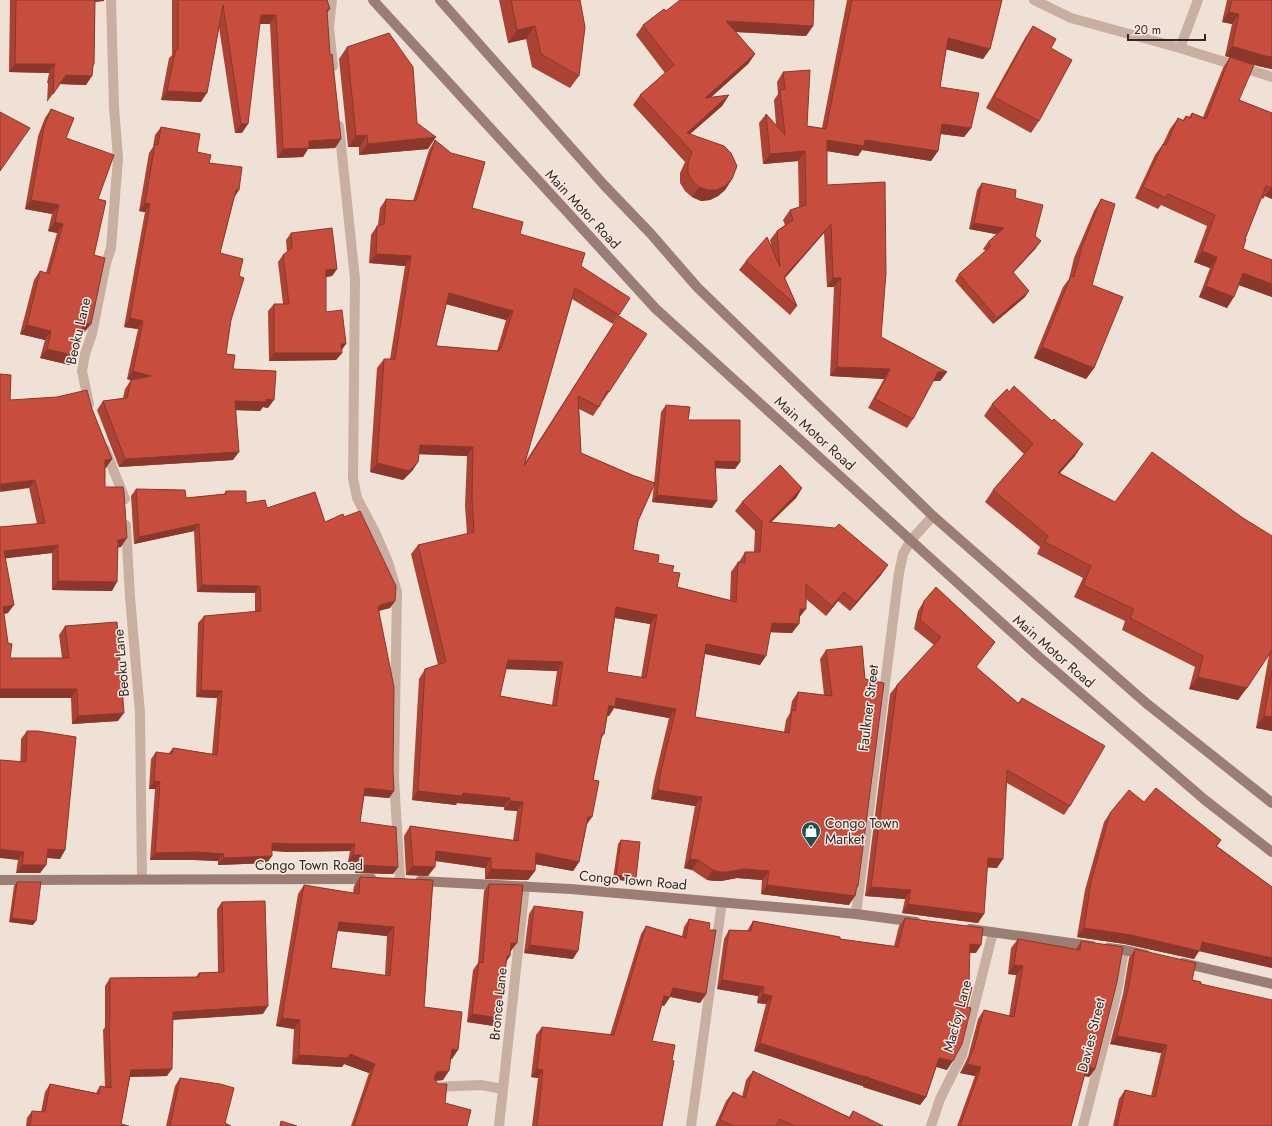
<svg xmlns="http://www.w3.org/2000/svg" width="1272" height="1126" font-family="Jost,sans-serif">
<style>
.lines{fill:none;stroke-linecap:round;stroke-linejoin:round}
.minor{stroke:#c8afa2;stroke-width:10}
.secondary{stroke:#9b7d74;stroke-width:10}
.wall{fill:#ab4335;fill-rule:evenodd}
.shaded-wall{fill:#8b372b}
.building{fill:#c74e3e;stroke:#8b372b;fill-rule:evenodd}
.labels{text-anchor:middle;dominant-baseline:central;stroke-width:3;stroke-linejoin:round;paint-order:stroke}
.street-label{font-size:14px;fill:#332725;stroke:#f9ebe2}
.poi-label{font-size:14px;fill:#332725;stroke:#f9ebe2;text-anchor:start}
</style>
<rect width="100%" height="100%" fill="#f0e1d6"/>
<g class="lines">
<!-- minor -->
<path class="minor" d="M332,0l-3,27 4,39
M1034,0l37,18 109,30 92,29
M1180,48l18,-48
M339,126l16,153 -2,199 4,20 18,34 13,30 9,30 -3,186 6,102
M89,404l-7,-33 3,-17 7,-20 14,-71 5,-15 7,-90 -4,-51 -3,-107
M105,449l20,50
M126,525l4,72 10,116 2,166
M856,914l43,-341 4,-19 8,-14 22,-24
M434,1087l47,-2 22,4
M499,1126l26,-240
M691,1126l31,-224
M931,1126l9,-27 22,-44 31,-123
M1083,1126l34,-134 7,-42"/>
<!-- secondary -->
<path class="secondary" d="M373,0l283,309 382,347 167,144 67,52
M440,0l164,185 47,49 46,53 236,229 213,187 126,100
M0,880l372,-1
M420,881l151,8 285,25 60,8
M970,929l122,17
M1108,948l16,2 22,5
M1183,963l89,21"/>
</g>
<!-- wall -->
<path class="wall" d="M10,0h94v1l-9,1 -1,62 -1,2 -7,19 -26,-1 -13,18 1,-19h-1l2,-10 -40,-1z
M172,0h155l3,9 -3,4 3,42 11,84 -6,9 -27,1 -5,8 -26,1 -7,-134h-10l-18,109h-7l-16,-106 -18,75 -40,-2 8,-42 3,-3z
M499,0h81l-1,76 -9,12 -38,-21 -6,-28 -18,4z
M847,0h155l-12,49 -7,10 -37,-10 -6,38 31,41 -7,9 -24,-3 -2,17 -7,10 -69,-11 -4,6 -31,-5v34l54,152 66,35 -7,9h-7l-20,38 -6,9 -39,-20 16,-29 -54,-3 4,-89h-7l-3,-54 -39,45 12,28 -7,9 -51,-45 7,-9 25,-16 -1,-5 7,-9 8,-6 -2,-5 7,-10 9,-3 -1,-46 -35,3 -4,-41 7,-9 10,11 -2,-25 4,-6 -1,-12 6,-10 24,54 15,2z
M1227,0h45v69l-14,-3 -33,-10 7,-32 -10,-2z
M666,11l147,15 -7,10 -70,-4 19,22 -7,10 -38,34 19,-3 -7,11 -32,28 42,45 -7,11 -7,6 -8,4 -9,1 -9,-4 -7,-6 -5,-8v-10l5,-11 -52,-57 7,-10 25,-22 -29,-38 7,-10z
M1033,26l18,22 -12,73 -8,12 -45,-25 39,-70z
M347,47l70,76 11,26 -69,6v-8h-11l-9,-88z
M1230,57l9,43 33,13v86l-7,-3 -2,3 -2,-1 -16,41 -2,10 29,11v37l-33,-12 -12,23 -28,-11 11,-29 -16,-6 13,-36 -46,-21 -3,4 -23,-11 20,-43 8,-11 7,-15 8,-11 4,3 4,-5 3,1 3,-4 11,4 20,-49z
M51,109l15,29 32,61 -4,56 -10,78 -2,-1 -6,24 -6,9 -30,-7 5,-18 -25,-6 14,-54 6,-9 6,2 11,-40 -9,-2 4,-17 -27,-5 13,-73 7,-18z
M161,127l36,25 12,11 25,35 -14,55 19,23 -8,44 -5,34 7,15 35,39 -5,-1 -3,4 -24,-1 -3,50 -114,7 -22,-57 6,-9 20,-3 2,-9 6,-9 -4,-1 11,-50 -14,-2 21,-115 -6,-1 10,-58 4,-6 2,-12z
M435,140l37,68 109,58 38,49 -6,9 -41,-25 -48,165 95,-148 -10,76 -6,9h-1l-3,6 -6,9 -14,-7 2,44 51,22 22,8 7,-71 5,-7 22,15 52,42 -5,7 -19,-1 -4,40 -60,-6 2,-18 -16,37 -5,29 25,13 14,9 5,15 53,13 1,-28 7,-10h1l6,-10h9l1,-21 -20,-20 7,-9 60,-14 -6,10 -25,24 110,53 -31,36 -12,-10 -12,15 -20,-17 -7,19 -7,15 -22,-1 -10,33 -55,-11 -10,63 89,15 2,-12 4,-7 2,-12 6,-9 26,3 -4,-36 6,-9 32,236 -2,3 -7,16 -88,-11 1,-14 -25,-2 -16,3h-7l-7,-1 -15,-10 -8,-2 11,-62 -44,-7 3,-18 15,-63 -55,-10 -5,8h-2l-3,18 -3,5 -8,41 -6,44 -8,38 -6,9 -38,-7v7l-7,9 -43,-1v-11l-50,-7 -7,15 -22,-1 -2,-39 6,-10 103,15 4,-30 -13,-1v-3l-47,-4 -1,2 -44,-5 7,-121 6,-10 13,-4 -27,-111 7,-9 49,-11 -2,-28 2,-50 -48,-2 -1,8 -6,9 -9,9 -33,-8 7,-104 7,-9h6l15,-93 -36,-3 2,-28 6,-9 1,-1 2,-17 6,-9 27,2 16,-51zM446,304l60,16 -9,31 -61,-5zM615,618l35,6 -9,54 -34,-6zM506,669l51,2 -5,34 -52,-9z
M982,183l33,15 20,38 1,12 -23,25 12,24 -32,27 -38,-43 4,-7 27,-23 -3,-2 5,-7 9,-8 -28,-5 8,-39z
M1101,199l-9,86 2,83 -8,11 -52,-21 29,-71 6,-8 5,-21 20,-47z
M291,233l46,36 -5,7 -6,1v35l15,39 1,2 -6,7 -67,1 -1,-50 6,-7h9l-5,-42 5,-7 4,-3 -1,-12z
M10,400l82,9 20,50 -7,9v19l16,60h-3l-6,44 -60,-1v-37l-47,5 3,55 -4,1 6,44h52l-3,-23 6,-9 53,95 -46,3 -1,-26h-71v-171l37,-3z
M992,404l83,52 -15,17 55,29 128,16 29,18v195l-16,-3 13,-73 -31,45 -49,-11 6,-22 -73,-37 3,-9 -51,-24 9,-19 -46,-24 3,-7 -55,-45 8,-12 31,-36 -40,-38z
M136,489l50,9 38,-4 2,-3 20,12 79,19 19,-5 51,84 -5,7 -11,3 14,160 1,20 -5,7 -25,-2 -4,26 38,45 -5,7 -38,-1 1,-10 -8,-1 2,-11 -63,1 -15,-1 -5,12 -49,2v-4l-24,-1h-44l5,-71h-6l2,-30 5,-7 12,2 5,-6 39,6 5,-56 -21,-1 2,-74 6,-7 51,-4v-19l-58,-1 -3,-61 -60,13 -3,-48z
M924,601l71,41 -19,25 42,36 4,-5 48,108 -6,9 -57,-32 -10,85 -10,-1 -9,56 -76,-10 3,-14 -40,-3 25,-202 7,-9 37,-40 -20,-16 4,-18z
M27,731l38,119 -5,9 -13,-1 -1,7 -6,8h-24l2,-13 3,-121z
M1144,802l77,38 -4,6 55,41v81l-73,-17 -5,8 -69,-15 -48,-7 8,-47 19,-68 6,-9z
M621,840l12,42 -20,-3 5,-35z
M360,877l73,3 -9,127 28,52h-1l-8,21 -8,1 10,22 22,23h-116l18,-53 -25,-9 -2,3 -50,-3 2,-35 -18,-3 22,-132 6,-9 49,8 1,-7zM337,931l50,5 -2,40 -54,-8z
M17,882l16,43 -24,-3 5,-36z
M489,884l22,67h-1l-4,11 -7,56 -5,8 -27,-4 6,-52 5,-7 6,-72z
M222,902l41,112 -90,6 -6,56 -37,1 -9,47 8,2h-103l1,-8 5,-7 9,1 4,-20 5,-8 46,9 4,-7 5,1 -2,-57 2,-3v-41l5,-8 86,-1 3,-4 19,-1 -1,-63z
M534,906l39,53 -49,-6 5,-39z
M905,918l71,35h-6l-23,117 -11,-3 -10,30 -6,8 -57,-18v-1l-7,-2 -102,-33 12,-47 -9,-1 1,-7 -41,-7 7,-50 5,-9 18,1 6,-10 87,18 54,7 5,-20z
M689,919l20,11 -3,64 -6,9 -30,-6 -6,9 -2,-1 -10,36 20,19 -10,66h-130l6,-48 -7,-1 5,-42 6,-8 68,8 31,-101 5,-8 36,10 2,-9z
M1018,939l58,10 5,-8 14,128 -6,8 -5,-1 -13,50h-114l18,-50 -15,-3 8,-16 10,-38 6,-9 25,6 7,-41 -8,-1 3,-26z
M1135,949l66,35 71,142h-159l6,-27 6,-9 26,6 10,-43 -51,-9 13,-50 6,-36z
M753,1071l96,46 4,-6 30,15h-168l11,-25 7,-9 9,5 4,-17z
M180,1078l45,45 6,3h-65l9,-40z"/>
<!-- shaded-wall -->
<path class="shaded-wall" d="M90,0h14v1l-15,1z
M1229,12l10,2 -7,10 -10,-2z
M261,15h15l-6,9h-15z
M726,21l87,5 -7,10 -88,-5z
M535,26l-9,13 -18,4 9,-13z
M948,38l42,11 -7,10 -42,-11z
M1232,46l40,11v12l-14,-3 -33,-10z
M755,54l-7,10 -50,45 7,-11z
M15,64h40l-6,9 -40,-1z
M53,74h1l-6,9h-1z
M66,75l26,1 -6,9 -26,-1z
M167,91l40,2 -6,9 -40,-2z
M729,95l-7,11 -40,35 5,-8z
M241,124h7l-6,9h-7z
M942,124l29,4 -7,9 -29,-4z
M367,135l-8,12h-11l8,-11z
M436,137l-8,12 -69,6 9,-11z
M341,139l-6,9 -27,1 -5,8 -26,1 6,-9 26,-8z
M827,140h38l73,11 -7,10 -69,-11 -4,6 -38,-6z
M805,151l-7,10 -35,3 7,-10z
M732,179l-7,11 -7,6 -8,4 -9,1 -9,-4 7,-10z
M1272,185v14l-7,-3 6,-8z
M236,190h3l-5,8z
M31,200l28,5 -7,9 -27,-5z
M145,203l5,1 -5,8 -6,-1z
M55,222l8,2 -6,9 -9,-2z
M974,223l30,5 -4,7 -31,-6z
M831,224l-7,9 -46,53 6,-9z
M1041,241l-5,7 -28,30 5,-6z
M1202,251l15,6 -7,11 -16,-6z
M376,254l35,2 -6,10 -36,-3z
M337,269l-5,7 -11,2 5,-8z
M1243,273l29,11v13l-36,-13z
M833,278h8l-7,9h-7z
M1206,286l28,11 -7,11 -28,-11z
M1029,291l-4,6 -32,27 4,-6z
M449,293l64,18 -7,9 -64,-17z
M130,318l13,3 -5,8 -14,-2z
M84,323l7,1 -7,9 -6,-1z
M27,325l24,6 -6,9 -25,-6z
M341,344h5l-5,7z
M1042,347l52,21 -8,11 -52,-21z
M47,349l29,7 -6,9 -30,-7z
M274,353h68l-6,7 -67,1z
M837,367l53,2 -6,10 -54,-3z
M133,371l18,5 -6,8 -18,-5z
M938,372h9l-7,9h-8z
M266,399l8,1 -6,8 -5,-1 -3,4 -30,-1 5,-9z
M1083,444l-8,12 -25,28 8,-11z
M420,445l53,2 -6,9 -54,-2z
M239,452l-6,8 -114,7 6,-8z
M112,459l-6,9h-7l6,-8z
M715,461l25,1 -5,7 -25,-1z
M418,462l-6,9 -9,9 -33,-8 7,-9z
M35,480l-6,8 -29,4 1,-8z
M802,488l-6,10 -34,33 7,-9z
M657,495l60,6 -5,7 -60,-6z
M199,524l-5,7 -60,13 5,-7z
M127,538l-6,9 -9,2 6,-9z
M58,545l-6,8 -52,6 4,-8z
M888,565l-7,10 -31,36 6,-9z
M58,581l59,1 -5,9 -60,-1z
M202,585l58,1 -5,7 -58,-1z
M844,592l-6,9 -12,15 6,-10z
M395,601l-5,7 -13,3 -2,3 5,-9z
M14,605l-6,8 -8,1 3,-7z
M616,607l41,8 -7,9 -40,-7z
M800,609h6l-7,9z
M772,623l27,1 -7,9 -27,-1z
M706,644l60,12 -6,9 -60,-12z
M508,660l55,2 -6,9 -55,-2z
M1198,677l49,11 -9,12 -49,-11z
M0,689h77l-6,9h-71z
M201,690l21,1 -5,7 -21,-1z
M616,698l60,11 -7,9 -55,-10 -5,8 -6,-1 6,-10z
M124,713l-6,8 -46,3 6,-8z
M1264,716l8,1v14l-16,-3z
M154,781l6,1 -5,7h-6z
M365,788l29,3 -5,7 -30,-3z
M658,790l44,7 -7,9 -44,-7z
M418,791l45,2 47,5 -6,9 -47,-4 -1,2 -44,-5z
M510,801l13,1 -6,9 -13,-1z
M588,817h4l-7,10z
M272,843l83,1 -5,7 -63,1 -21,-2z
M0,849l24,3 -6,8 -18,-2z
M48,849l17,1 -5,9 -18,-2z
M436,851l55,7 -6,10 -56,-8z
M199,852l25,2 -6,7 -24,-1h-44l5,-7z
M536,853l43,9 -6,9 -44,-8z
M353,855h8l-5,8 -8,-1z
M272,856l-5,7 -49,2 5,-7z
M988,858l15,1 -6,9 -16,-1z
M690,859l8,1 -6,10 -8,-2z
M22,865h24l-6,8h-24z
M360,865l38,2 -5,7 -38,-1z
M413,866l22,1 -7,9 -22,-1z
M491,869l44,2 -7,9 -43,-1z
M744,869l25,2 -7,9 -25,-2 -16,3 -14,-1 6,-10z
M616,875l20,3 -3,4 -20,-3z
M767,885l91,1 -6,9 3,1 -6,9 -88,-11z
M871,887l40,3 -6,9 -40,-3z
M908,904l76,10 -6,9 -76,-10z
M12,918l24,3 -3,4 -24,-3z
M339,922l55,5 -7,9 -55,-6z
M1084,928l118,14 70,16v10l-73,-17 -5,8 -69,-15 -48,-7z
M511,943h6l-6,8h-5z
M970,944l11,1 -5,8 -12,-1z
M530,945l48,6 -5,8 -49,-6z
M507,956h3l-5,8z
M1014,965l9,1 -7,9 -8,-1z
M722,980l42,7 -6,9 -41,-7z
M673,988l33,6 -6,9 -33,-7z
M763,994l9,2 -6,8 -9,-1z
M664,996l6,1 -6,9 -5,-2z
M268,1006l-5,8 -96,6 6,-8z
M472,1014l27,4 -5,8 -27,-4z
M282,1018l18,2 -6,9 -18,-3z
M1117,1036l50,9 -6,8 -51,-9z
M760,1043l109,34 -6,9 -7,-2 -102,-33z
M452,1049l6,1 -6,9 -6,-1z
M350,1054l25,10 -6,9 -25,-9 -2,3 -50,-3 7,-9z
M939,1058l14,3 -6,9 -13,-4z
M967,1064l14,3 -6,9 -15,-3z
M1087,1066l8,3 -6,8 -8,-2z
M172,1069l-5,7 -41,1 5,-7z
M537,1069l6,1 -5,8 -7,-1z
M449,1071l-6,9 -12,1 6,-9z
M869,1078l57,19 -6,8 -57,-18z"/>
<!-- building -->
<path class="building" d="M16,0h79l-1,64 -1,1 -1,11 -26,-1 -13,19 1,-20h-1l2,-10h-40z
M178,0h149l3,9 -3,1 3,45 2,-1 9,85 -32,2v7l-26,1 -7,-134h-15l-13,109h-7l-18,-119 -16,88 -40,-2 9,-42 2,1z
M511,0h69l5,27 -6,49 -38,-22 -6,-28 -18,4z
M680,0h134l-1,26 -87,-5 29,33 -50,44 24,-3 -42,38 37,13 7,7 6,13 -5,13 -7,7 -8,4h-9l-9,-3 -7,-6 -4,-8v-10l4,-11 -52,-57 34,-30 -31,-40 21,-16 2,2z
M852,0h150l-12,49 -42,-11 -8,49 39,6 -8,35 -29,-4 -4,27 -73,-11 -1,6 -37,-6v45l58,-3 1,91 -5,64 66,35h-9l-25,47 -38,-20 15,-30 -53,-2 4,-89h-8l-2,-54 -47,53 13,29 -51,-45 21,-24 13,30 -3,-36 16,-11 -3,-10 16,-5 -1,-54 -35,3 -4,-40 19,21 -5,-45 5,-1 -2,-17 27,-2 -3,56 19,3z
M1232,0h40v57l-7,-1 -33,-10 7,-32 -10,-2z
M1033,26l23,13 -5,9 21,12 -33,61 -45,-24z
M389,33l24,34 4,56 19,14 -68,7 -1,-9 -11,1 -9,-89z
M1230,57l24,8 -15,35 33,13v73l-1,2 -5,-2 -21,53h1l-3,10 29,11v24l-29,-11 -9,24 -28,-11 11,-29 -15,-6 13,-36 -47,-21 -2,4 -23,-11 20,-43 3,1 12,-27 6,3 2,-5 5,2 1,-5 14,6z
M51,109l23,9 -8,20 48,17 -16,44 8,2 -12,54 11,3 -14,66 -7,-1 -8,33 -29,-7 4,-18 -24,-6 13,-54 9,3 14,-50 -8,-2 4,-17 -28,-5 13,-73z
M0,112l30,16 -30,43z
M161,127l39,7 -3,18 14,3 -2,8 33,4 -3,23h-3l-16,63 23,6 -4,17 5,2 -13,42 -5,34 9,1 -2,14 43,2 -2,29 -8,-1v3l-31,-1 4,51 -114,7 -22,-58 24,-3 4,-18 20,-4 -18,-5 10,-50 -13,-3 20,-114 -5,-1 10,-59 3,1z
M435,140l16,13 34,9 -13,46 51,14 -3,12 65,19 -4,13 49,32 -11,17 -44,-27 -51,178 95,-150 28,18 -38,58 -2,-1 -8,16 -21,-11 3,57 51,22 23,8 -17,38 -5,29 26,5 -1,8 16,3 -2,6 8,1 -3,14 59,15 2,-40 7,1v-11h15l2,-30 -20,-20 38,-37 22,23 -33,34 66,6 4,-4 49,41 -32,37 -12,-10 -12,14 -26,-22v25h-6l-1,15 -27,-1 -6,33 -60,-12 -11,73 94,16 3,-23 3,1 3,-19 34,4 -6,-46 36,-4 3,33 19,4 -26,203h-1l-2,10 -88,-11 2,-14 -25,-2 -17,3h-7l-7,-2 -15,-10 -8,-1 12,-62 -44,-7 3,-19 15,-62 -60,-11 -1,9 -6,-2 -5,29h-2l-9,46 6,1 -7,36h-4l-9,45 -43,-9 -1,18 -44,-2v-11l-55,-7 -1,16 -22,-1 -3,-40 108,15 5,-39 -13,-1v-3l-47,-5 -1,3 -44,-5 7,-122 21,-7 -28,-117 56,-13 -2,-35 1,-50 -53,-2 -2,17 -9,9 -32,-8 7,-104h11l16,-103 -35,-2 1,-28 7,-2 2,-25 30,2zM449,293l64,18 -12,37h-1l-1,3 -63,-5zM616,607l41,8 -11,63 -39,-6zM508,660l55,2 -7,44 -56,-10z
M982,183l34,7 -1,8 28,7 -8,31 6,5 -28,31 16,19 -32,27 -38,-44 32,-28 -3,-4 16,-14 -30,-5z
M1101,199l14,5 -23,81 31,12 -29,71 -52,-21 29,-71 3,1 8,-30z
M332,228l5,41 -11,1v42l16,-2 4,34h-5l1,9h-68v-49h15l-6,-49 9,-7 -1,-15z
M0,374l11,1 -1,25 47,-3 30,-7 5,19 20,50 -7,1v27h18l1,5 3,46 -9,2 -1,42 -59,-1v-36l-54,6 10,54 -11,2 5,36 4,1 -2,14h59l-4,-32 52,-4 7,91 -46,3 -1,-27h-77v-162l45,-4 -10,-43 -34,4 -1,6z
M1014,386l38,35 2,-2 29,25 -25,29 57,29 37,-50 91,66 29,18v114l-25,38 -49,-11 5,-21 -73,-38 4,-9 -51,-24 8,-19 -46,-24 3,-6 -55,-46 40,-46 -41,-40 15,-15 2,3z
M666,405l24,2 -2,13h52v42l-25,-1 2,40 -60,-6z
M136,489l49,1 1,8 40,-4v-3h20v12l19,-3 2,8 48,-16 10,30 18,-8 1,3 16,-6 36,75 -1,15 -15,4v2h-2l16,80 -1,84 1,20 -29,-3 -5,34 36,5 2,40 -38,-2 1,-10h-8l2,-11h-63l-20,-1v13l-49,2 1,-4 -25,-2 -44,1 5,-71 -6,-1 2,-29 16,2 1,-6 44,7 5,-64 -21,-1 3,-74 57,-5 -1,-25 -58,-1 -3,-61 -60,13z
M936,587l59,55 -19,25 43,37 3,-6 83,48 -35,60 -63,-36 -4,89 -15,-1 -4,56 -76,-10 3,-14 -40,-3 26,-202 44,-48 -21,-17 4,-19z
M1272,671v46l-8,-1z
M27,731h11l38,6 -11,113 -17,-1 -2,16h-24l2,-13 -24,-3v-89l26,2z
M1156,788l65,52 -5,6 56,41v71l-70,-16 -2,9 -69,-16 -47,-7 7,-46 19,-69 19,-23 15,12z
M621,840l19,2 -4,36 -20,-3z
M360,877l73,3 -9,127 38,5 -4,38 -6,-1 -3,22 -12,1 -2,3 -1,4 4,5h9l-2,19 26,7 -4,16h-113l21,-62 -25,-10 -2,4 -49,-3 1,-35 -18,-2 22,-133 55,9zM339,922l55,5 -4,49 -59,-8z
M17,882h24l-5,39 -24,-3z
M489,884l34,1 -6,58h-6l-1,13h-3l-8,62 -27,-4 7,-52 4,1z
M265,901l3,105 -95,6 -1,57 -41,1 -10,54 8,2h-99l2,-15 13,1 5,-28 49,10 1,-8 11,2 -2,-66h1v-44l89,-1v-4l25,-1 -2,-70z
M534,906l49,6 -5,39 -48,-6z
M905,918l78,10 -2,17 -11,-1 -1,42 3,1 -5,20 4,1 -9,36 -9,17 -14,-3 -13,39 -57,-19v-1l-7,-1 -102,-33 12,-47 -9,-2 1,-7 -42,-7 7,-50 22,1 2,-10 87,16v2l58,8z
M689,919l21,4 -1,7h7l-10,64 -33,-6 -3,9 -6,-1 -12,45 23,4 -3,15 2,1 -12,65h-125l6,-56 -6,-1 5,-42 72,8 32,-109 40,12z
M1018,939l62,11 1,-9 42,6 -6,35 -22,87 -8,-3 -16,60h-111l21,-59 -14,-3 7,-16 10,-38 30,7 9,-51 -9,-1z
M1135,949l61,14 -4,17 9,2v2l71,16v126h-155l8,-36 30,7 12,-52 -50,-9 12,-51z
M753,1071l97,47 3,-7 30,15h-89l-14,-7 -4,7h-42l-14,-6 13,-28 12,6z
M180,1078l40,6 14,4 -9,35 6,3h-61z
M281,1121l16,5h-17z"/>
<!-- icons -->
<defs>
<g id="shop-pin" transform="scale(1)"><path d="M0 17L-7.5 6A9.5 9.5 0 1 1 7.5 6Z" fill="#1a5450" stroke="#f9ebe2"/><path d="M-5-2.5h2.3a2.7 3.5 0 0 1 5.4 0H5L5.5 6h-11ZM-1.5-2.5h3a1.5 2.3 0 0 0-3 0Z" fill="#fff"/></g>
</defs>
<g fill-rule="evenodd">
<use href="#shop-pin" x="811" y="831"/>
</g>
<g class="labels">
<!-- street labels -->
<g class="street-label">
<text transform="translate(583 209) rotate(47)">Main Motor Road</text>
<text transform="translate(78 331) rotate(-77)">Beoku Lane</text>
<text transform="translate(815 433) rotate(42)">Main Motor Road</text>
<text transform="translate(1054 651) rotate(41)">Main Motor Road</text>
<text transform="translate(121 663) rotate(-95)">Beoku Lane</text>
<text transform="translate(868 708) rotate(-83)">Faulkner Street</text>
<text x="309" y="865">Congo Town Road</text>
<text transform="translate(633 880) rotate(5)">Congo Town Road</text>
<text transform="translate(498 1004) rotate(-84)">Bronce Lane</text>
<text transform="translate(957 1016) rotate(-75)">Macfoy Lane</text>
<text transform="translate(1091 1035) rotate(-76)">Davies Street</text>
</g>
<!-- poi labels -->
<g class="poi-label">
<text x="825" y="823">Congo Town<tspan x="825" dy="16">Market</tspan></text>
</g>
</g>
<!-- scale -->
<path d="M1128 34v6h77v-6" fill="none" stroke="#332725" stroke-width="2"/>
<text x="1134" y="34" font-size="12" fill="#332725" stroke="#f9ebe2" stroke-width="3" paint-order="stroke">20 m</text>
</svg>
